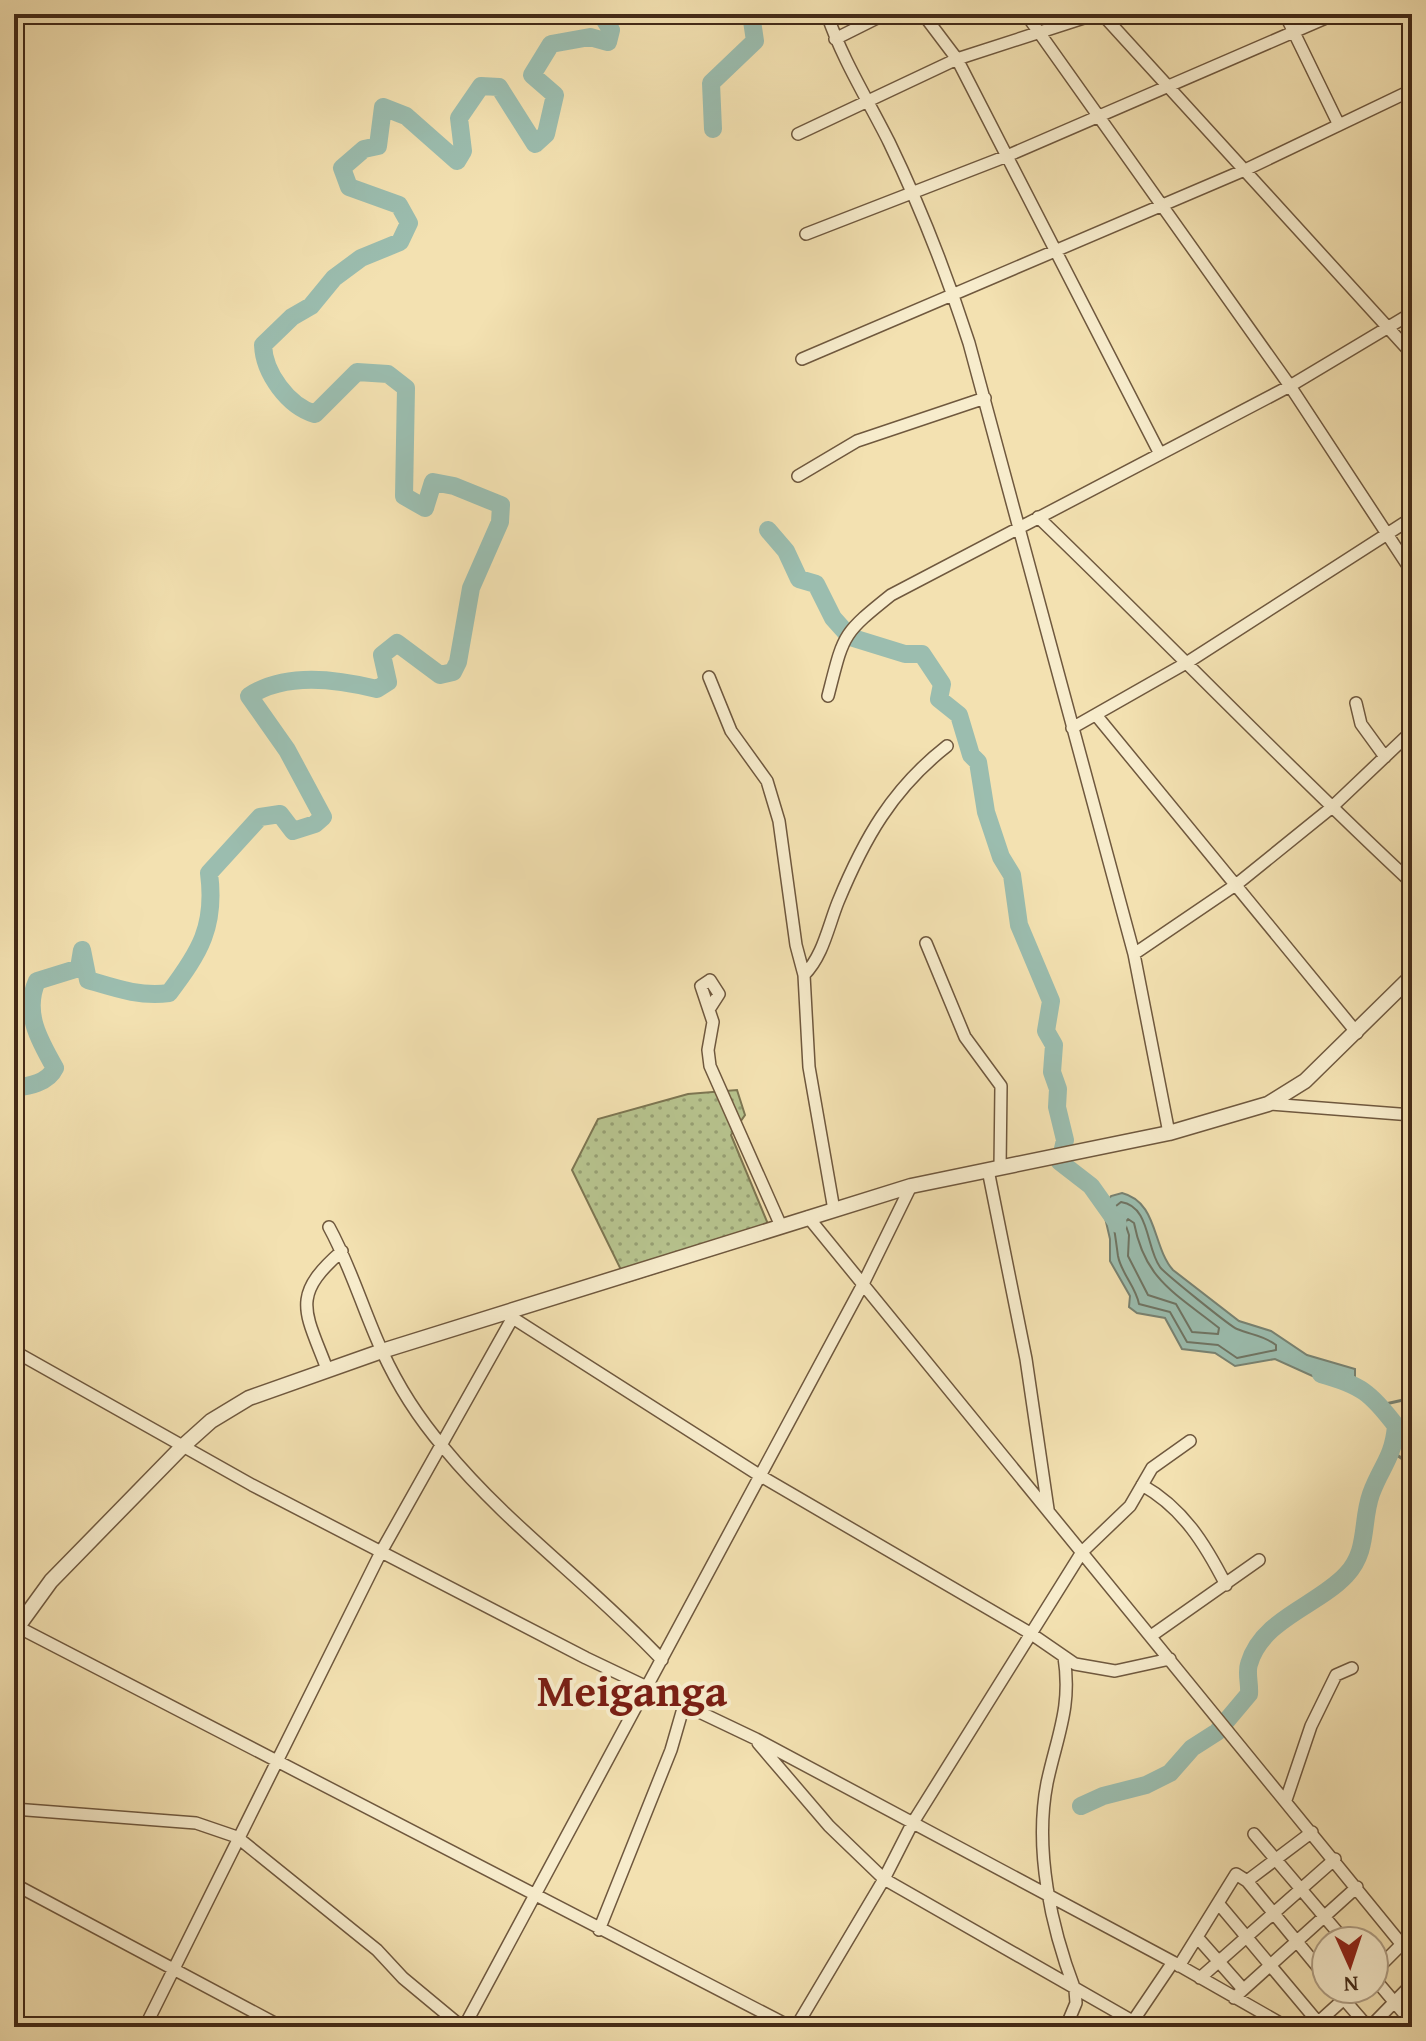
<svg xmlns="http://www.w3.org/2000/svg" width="1426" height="2041" font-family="'Gentium Book Plus',serif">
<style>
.grass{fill:url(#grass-dots);stroke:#7d7652;stroke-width:2}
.water{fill:#9bbdaf;stroke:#788272;stroke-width:2}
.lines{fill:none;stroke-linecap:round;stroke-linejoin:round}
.shore{stroke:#6f7463;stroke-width:2}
.stream{stroke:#788272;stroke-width:3}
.river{stroke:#9bbdaf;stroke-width:18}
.minor-casing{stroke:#6f583e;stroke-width:14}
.tertiary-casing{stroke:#6f583e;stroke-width:17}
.minor{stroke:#f7eccc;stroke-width:11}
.tertiary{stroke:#f7eccc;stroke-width:14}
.labels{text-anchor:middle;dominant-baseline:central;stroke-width:8;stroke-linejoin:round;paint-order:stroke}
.town-label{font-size:44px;font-weight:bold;fill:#7a1f14;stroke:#f7eccc}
</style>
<defs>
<pattern id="grass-dots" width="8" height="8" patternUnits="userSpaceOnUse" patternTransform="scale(2)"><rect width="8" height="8" fill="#b7c38e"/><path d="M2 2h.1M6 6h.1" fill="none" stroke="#969f73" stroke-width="1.8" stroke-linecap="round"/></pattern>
</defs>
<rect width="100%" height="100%" fill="#f3e1b1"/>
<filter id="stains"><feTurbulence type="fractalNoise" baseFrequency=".0025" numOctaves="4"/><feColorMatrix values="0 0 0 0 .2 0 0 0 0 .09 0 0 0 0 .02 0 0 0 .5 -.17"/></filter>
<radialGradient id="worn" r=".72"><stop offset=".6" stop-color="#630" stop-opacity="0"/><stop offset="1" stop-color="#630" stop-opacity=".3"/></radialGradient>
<!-- grass -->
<path class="grass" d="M737,1090l8,25 -14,20 42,101 -146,46 -55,-112 26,-51 90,-25z"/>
<!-- water -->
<path class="water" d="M1122,1193c36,9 30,53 51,77l66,51 32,10 36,24 48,14v11l-36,-1 -44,-20 -40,7 -20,-13 -33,-4 -17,-31 -28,-5 -8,-6 1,-11 -20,-35v-22l-7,-30 8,-13z"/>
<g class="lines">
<!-- shore -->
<path class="shore" d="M1121,1202c29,4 25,46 39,65 3,5 71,60 77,62 14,6 26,6 39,16v5l-39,8 -19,-13 -31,-3 -17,-30 -31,-8c-3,-17 -18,-31 -21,-48 -2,-15 -4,-30 -7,-46z
M1128,1219l6,4c11,57 41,70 85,105l-1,6 -26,-2 -16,-28 -28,-9 -20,-39 1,-21 -4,-12z"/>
<!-- stream -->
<path class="stream" d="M1381,1405l31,-7
M1393,1452l19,14"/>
<!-- river -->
<path class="river" d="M713,129l-2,-46 44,-42 -4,-27
M768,530l18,21 13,28 17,5 17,34 17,19 55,17h17l20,30 -3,15 20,16 12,40 7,7 8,50 15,45 11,18 7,50 32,76 -5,30 8,14 -2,27 6,17 -1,18 8,33 -5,22 31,24 27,38
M14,1088c15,-2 34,-5 41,-20 -16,-28 -32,-56 -18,-87l42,-13 3,-18 6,30c27,8 52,17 81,13 31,-41 47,-67 40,-120l51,-56 20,-3 13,17 22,-7 8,-7 -36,-67 -38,-54c37,-24 87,-17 128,-7l11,-7 -6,-27 15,-12 43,32 13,-3 5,-10 13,-74 29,-66 1,-17 -47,-19 -21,-4 -8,26 -21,-12 2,-108 -18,-14 -31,-2 -42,42c-27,-8 -51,-41 -52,-69l29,-28 19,-11 23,-28 27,-20 39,-16 9,-19 -10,-18 -50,-18 -7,-19 22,-19 14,-3 5,-39 23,9 51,45 6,-10 -4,-33 22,-32 18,1 36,57 11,-10 9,-39 -23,-20 19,-31 39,-7 18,5 3,-12 -10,-16
M1081,1806l22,-10 43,-11 24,-12 22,-25 25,-16 32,-38c1,-10 -3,-21 0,-30 13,-45 68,-58 97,-89 23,-24 15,-53 25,-81 10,-28 22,-35 25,-68 -25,-33 -35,-41 -75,-52"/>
<!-- minor casing -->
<g class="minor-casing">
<path id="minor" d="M827,14c15,45 41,86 62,128 31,64 58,133 80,201l165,611 35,179
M923,14l34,45 203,395
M1026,14l264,372 122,186
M1102,14l310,340
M1285,14l54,111
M1405,14l7,10
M835,39l50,-25
M798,134l159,-75 139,-45
M806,234l201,-78 328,-142
M802,359l445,-190 165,-79
M798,476l59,-35 128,-43
M1038,517c126,121 246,247 374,366
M709,677l22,54 36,50 12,40 17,124 8,30 5,92 25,143
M828,696c16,-62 13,-61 63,-101l399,-209 122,-73
M1356,703l5,21 24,33
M1096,715l261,318
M1072,728l116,-66 224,-144
M926,943l39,94 36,49 -1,82
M1134,954l103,-70 94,-76 81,-77
M804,975c19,-19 24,-48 34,-73 26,-63 54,-113 109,-156
M710,1008l9,-14 -9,-14 -9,6 12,36 -5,28 2,16 71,160
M1269,1104l143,11
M988,1170l38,189 22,150
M808,1217l604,740
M329,1227c22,40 34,83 53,124 15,33 38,69 62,97 65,79 148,137 218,212
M508,1315l251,160 271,158 45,31 40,7 55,-12
M14,1351l238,134 334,173 170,81 417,223 114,65
M327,1369c-22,-58 -37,-73 15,-118
M1142,1485c41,23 63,59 84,100
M14,1625l777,402
M1151,1636l108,-76
M1064,1657c8,50 -7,79 -17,126 -13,67 4,144 28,207l1,13 -10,24
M758,1743l71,83 55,53 259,148
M1286,1800l25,-74 25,-51 16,-7
M14,1809l182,14 41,14 140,113 26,28 59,49
M1254,1834l91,107
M1247,1881l65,-49
M14,1884l268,143
M1218,1903l104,124
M599,1930l72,-180 13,-45
M1197,1937l46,52
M1179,1966l57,-92 11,7 79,96
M1374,1972l28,-28
M1200,1978l135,-119
M1374,1978l38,45
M1335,1989l33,38
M1234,1998l123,-111
M1131,2024l42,-62
M1314,2026l41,-37
M145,2027l236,-475 131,-233
M464,2027l398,-741 49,-100
M796,2027l88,-148 28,-55 170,-272 48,-46 22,-38 38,-27
M1370,2027l42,-43"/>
</g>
<!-- tertiary casing -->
<g class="tertiary-casing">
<path id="tertiary" d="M14,1632l37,-51 131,-134 29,-26 38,-23 133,-47 529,-165 258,-53 99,-29 37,-23 107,-105"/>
</g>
<!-- minor -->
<use href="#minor" class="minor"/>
<!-- tertiary -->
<use href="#tertiary" class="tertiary"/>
</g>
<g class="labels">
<!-- town labels -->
<g class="town-label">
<text x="632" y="1690">Meiganga</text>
</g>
</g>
<!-- margin -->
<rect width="1426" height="2041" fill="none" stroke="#f3e1b1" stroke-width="48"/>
<rect x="16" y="16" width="1394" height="2009" fill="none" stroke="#432a17" stroke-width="4"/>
<rect x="24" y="24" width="1378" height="1993" fill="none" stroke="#432a17" stroke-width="2"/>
<!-- north arrow -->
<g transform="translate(1350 1965) rotate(177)"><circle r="38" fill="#f7eccc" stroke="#af9e84" stroke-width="2"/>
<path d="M0-6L14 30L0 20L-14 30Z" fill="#8f2418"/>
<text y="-12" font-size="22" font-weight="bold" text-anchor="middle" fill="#432a17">N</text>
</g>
<rect width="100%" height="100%" filter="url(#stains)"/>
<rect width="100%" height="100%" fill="url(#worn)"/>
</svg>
